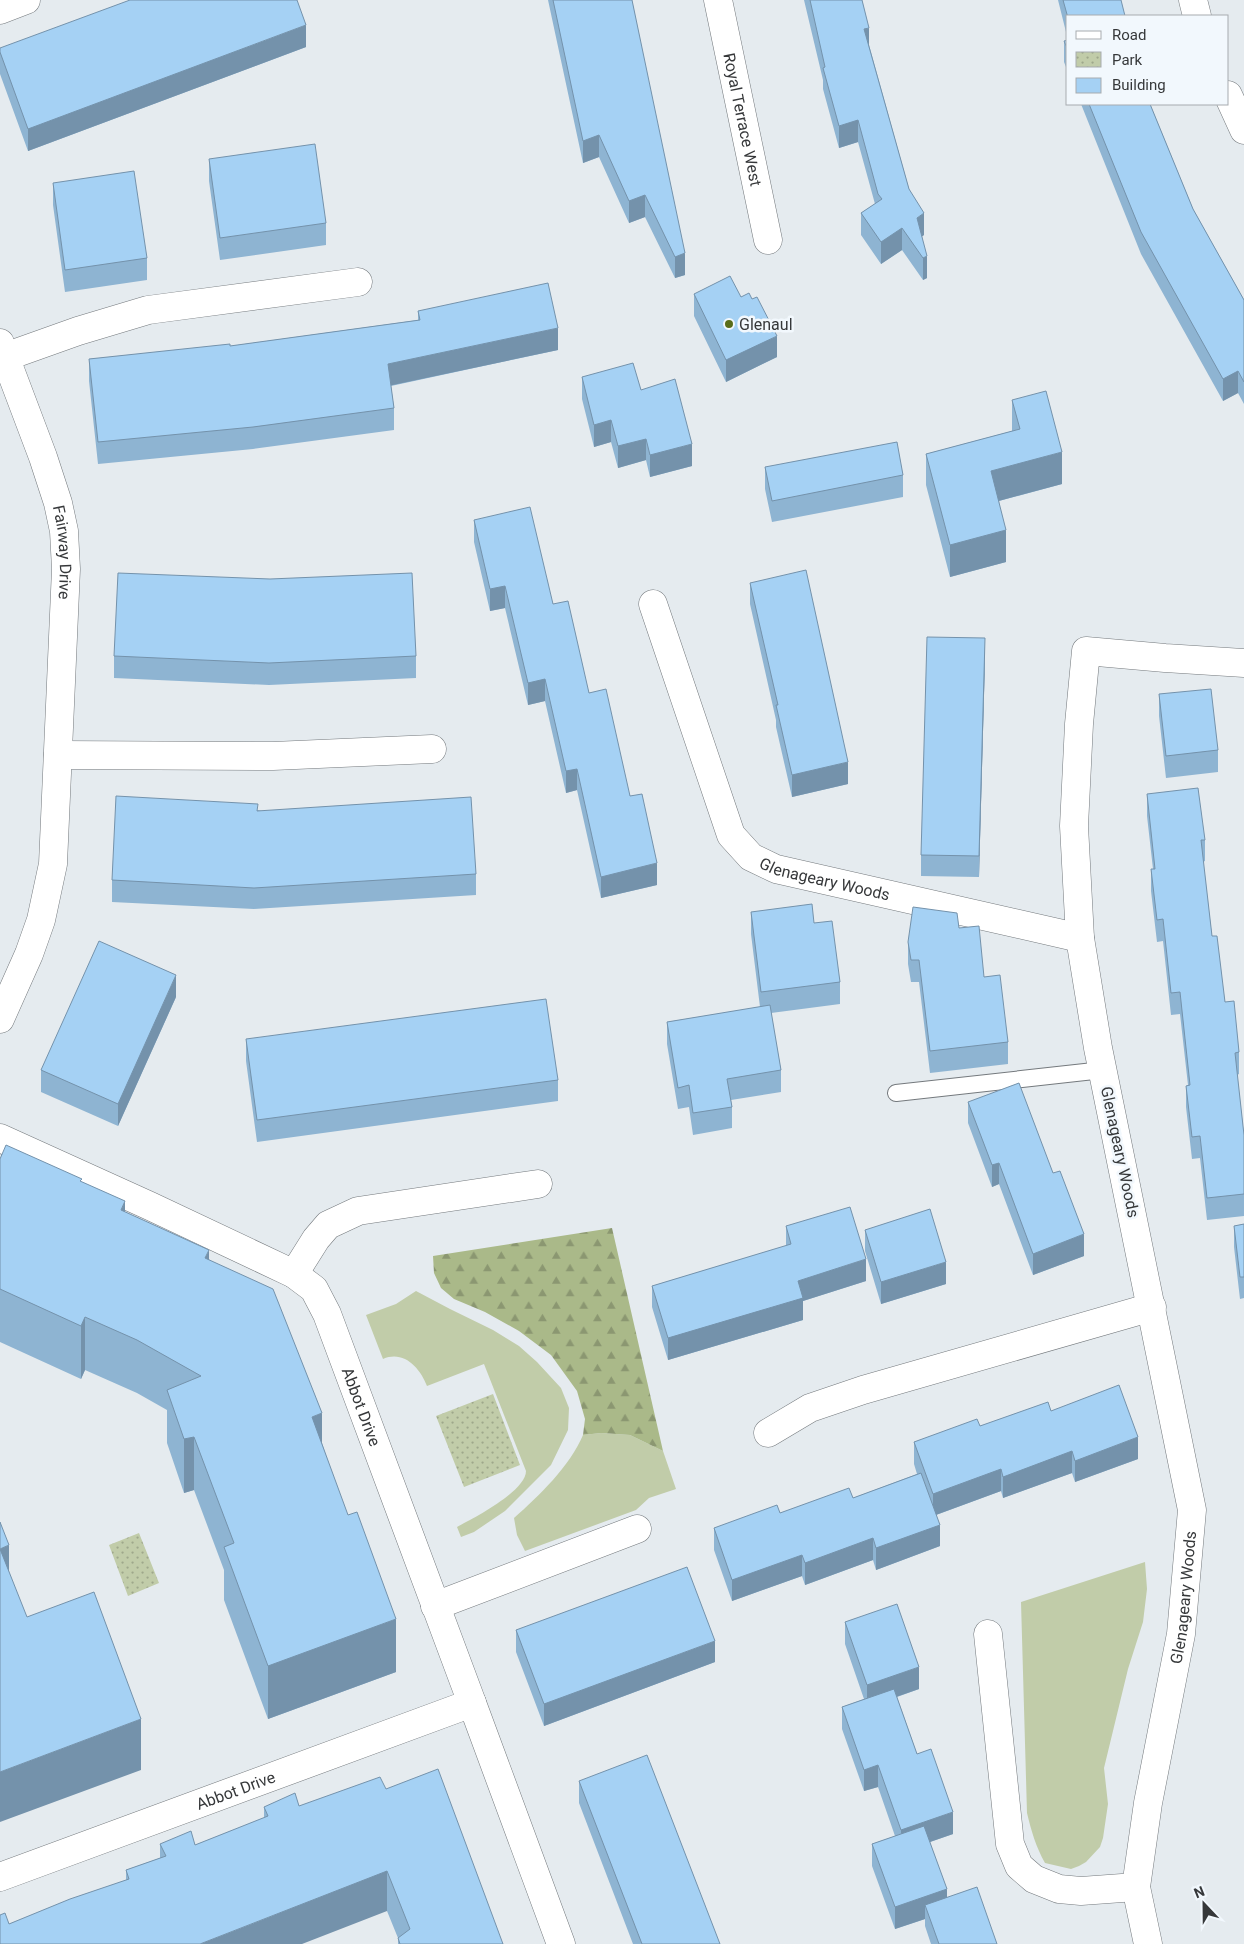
<svg xmlns="http://www.w3.org/2000/svg" width="1244" height="1944" font-family="Roboto,sans-serif">
<style>
.green{fill:#c1cca9}
.forest{fill:url(#forest-firs)}
.park{fill:url(#park-dots)}
.lines{fill:none;stroke-linecap:round;stroke-linejoin:round}
.lane-casing{stroke:#74797d;stroke-width:18}
.street-casing{stroke:#74797d;stroke-width:29}
.lane{stroke:#fff;stroke-width:16}
.street{stroke:#fff;stroke-width:28}
.wall{fill:#8eb4d2}
.shaded-wall{fill:#7492ab}
.building{fill:#a5d1f4;stroke:#7492ab}
.poi-dot{fill:#596d1a;stroke:#f2f8fd;stroke-width:2}
.labels{text-anchor:middle;dominant-baseline:central;stroke-width:5;stroke-linejoin:round;paint-order:stroke}
.street-label{font-size:16px;fill:#36383a;stroke:#f2f8fd}
.poi-label{font-size:16px;fill:#36383a;stroke:#f2f8fd;text-anchor:start}
</style>
<defs>
<pattern id="forest-firs" width="22" height="20" patternUnits="userSpaceOnUse" patternTransform="scale(1.25)"><rect width="22" height="20" fill="#aab989"/><path d="M5 1l3.5 6h-7zM16 11l3.5 6h-7z" fill="#8b9771"/></pattern>
<pattern id="park-dots" width="8" height="8" patternUnits="userSpaceOnUse" patternTransform="scale(1.25)"><rect width="8" height="8" fill="#c1cca9"/><path d="M2 2h.1M6 6h.1" fill="none" stroke="#9ea78b" stroke-width="1.8" stroke-linecap="round"/></pattern>
</defs>
<rect width="100%" height="100%" fill="#e5ebef"/>
<!-- green -->
<path class="green" d="M416,1291l34,18 43,21 26,16 18,16 24,26 8,20 -1,22 -17,35 -46,46 -31,21 -13,5 -4,-10c17,-9 69,-36 69,-56l-42,-107 -57,22c-7,-18 -23,-36 -44,-27l-17,-44 30,-11z
M601,1433l29,2 33,16 13,38 -27,9 -13,12 -111,41 -8,-16 -3,-17c25,-22 56,-52 69,-83z
M1145,1562l2,27 -4,33 -15,47 -24,99 4,36 -5,34 -3,9 -14,15 -7,4 -8,3 -26,-6c-9,-16 -14,-33 -18,-50l-6,-211z"/>
<!-- forest -->
<path class="forest" d="M612,1228l51,223 -33,-16 -29,-2 -18,2 2,-16 -8,-28 -26,-36 -32,-24 -34,-19 -31,-13 -13,-11 -7,-15 -1,-17z"/>
<!-- park -->
<path class="park" d="M493,1394l27,71 -56,22 -28,-71z
M139,1533l20,50 -31,13 -19,-51z"/>
<g class="lines">
<!-- lane casing -->
<g class="lane-casing">
<path id="lane" d="M896,1093l207,-23"/>
</g>
<!-- street casing -->
<g class="street-casing">
<g id="street">
<path id="s1" d="M718,0l50,240"/>
<path d="M1193,0l4,16"/>
<path d="M0,10l26,-10"/>
<path d="M1228,95l16,35"/>
<path id="s2" d="M0,343l43,114 15,46 6,28 2,38 -13,295 -12,56 -12,34 -29,65"/>
<path d="M5,357l73,-26 70,-21 210,-28"/>
<path id="s3" d="M653,604l78,231 20,22 25,12 304,69"/>
<path d="M58,755l215,1 159,-7"/>
<path id="s4" d="M0,1138l150,68 144,68 20,15 13,25 145,389"/>
<path d="M294,1274l22,-35 12,-14 30,-14 180,-27"/>
<path d="M768,1433l42,-25 53,-18 289,-83"/>
<path d="M435,1606l202,-77"/>
<path d="M988,1634l22,210 9,22 15,13 25,10 22,2 55,-4"/>
<path id="s5" d="M0,1877l472,-174 89,241"/>
<path id="s6" d="M1148,1944l-12,-57 12,-84 33,-169 11,-124 -94,-462 -18,-110 -6,-112 5,-102 7,-73 79,7 79,5"/>
</g>
</g>
<!-- lane -->
<use href="#lane" class="lane"/>
<!-- street -->
<use href="#street" class="street"/>
</g>
<!-- wall -->
<path class="wall" d="M548,0h84l53,275 -10,3 -30,-61 -16,6 -30,-66 -16,6z
M804,0h58l7,45 40,144 15,46 -2,1 5,42 -4,2 -21,-30 -21,14 -20,-29v-22l14,-9 -17,-62 -19,6 -16,-59v-9z
M1058,0h63l-53,16v24z
M1068,40v32l-4,-10v-21z
M306,47l-278,104 -28,-77v-26z
M1081,104h69l43,105 51,91v104l-6,-11 -15,8 -82,-147z
M209,159l117,64v22l-106,15 -11,-79z
M53,183l94,75v22l-82,12 -12,-87z
M694,294l47,3 36,60 -51,25 -32,-66z
M418,311l140,39 -167,36 3,22v22l-141,19 -155,15 -9,-83v-22l141,-13 188,-26z
M582,377l59,13 51,76 -42,11 -4,-17 -28,8 -7,-26 -17,5 -12,-48z
M1012,400l50,84 -63,17 7,61 -56,15 -24,-92v-31l86,-23z
M765,467l138,8v22l-131,25 -7,-33z
M474,520l79,84 36,89 41,103 27,89 -56,13 -24,-108 -11,3 -21,-92 -17,4 -23,-97 -15,3 -16,-69z
M750,583l98,201 -56,13 -16,-70v-7l-26,-116z
M114,656h302v22l-147,7 -155,-7z
M985,659l-6,218 -58,-1v-21z
M1159,694l59,56v22l-52,6 -7,-62z
M1147,794l58,46v21l-2,1 9,74 13,66 14,50v22l-2,1 7,60v81l-37,4 -7,-62 -8,1 -6,-52v-21l2,-1 -8,-71 -9,1 -8,-74 -6,1 -6,-51v-22h2l-6,-53z
M258,810l218,64v21l-222,14 -142,-7v-22z
M751,912l63,11 26,59v22l-69,9 10,57v22l-50,8 1,7v21l-39,7 -4,-28 -11,2 -11,-65v-22l93,-15 -9,-73z
M959,928l49,114v22l-78,9 -11,-91h-8l-3,-18v-22z
M176,997l-58,129 -77,-34v-22z
M246,1039l312,41v21l-301,41 -11,-81z
M968,1102l116,154 -51,19 -34,-91 -7,3 -24,-64z
M0,1159l82,23 43,30 84,47 113,184 74,229 -128,47 -44,-119v-30l-30,-80 -10,3 -17,-50v-33l-30,-17 -52,-23 -4,9 -81,-37z
M1244,1224v74l-4,1 -6,-52v-21z
M786,1226l80,55 -63,20v19l-135,40 -16,-53v-21l134,-40z
M865,1230l81,54 -65,20 -16,-53z
M1051,1411l87,48 -63,23 -3,-9 -69,25 -2,-7 -65,24 4,31 -64,24 -3,-10 -68,25 -3,-9 -70,25 -18,-51v-22l139,-30 64,-24 -3,-10v-22l66,-16z
M845,1622l74,67 -22,8 20,57 36,80 -23,8 17,55 50,47h-66l-6,-18v-7l-30,10 -23,-63v-22l23,-8 -17,-49 -14,4 -22,-62v-22l22,-8 -19,-55z
M516,1630l199,32 -171,64 -28,-74z
M579,1781l141,163h-87l-54,-141z
M386,1789l117,155h-105v-6l-11,-27 -378,13 117,-44v-10l34,-12v-14l35,1 69,-27v-11l35,-1z"/>
<!-- shaded-wall -->
<path class="shaded-wall" d="M306,25v22l-278,104v-22z
M869,28v22l-5,-21z
M858,120v22l-19,6v-22z
M599,135v22l-16,6v-22z
M645,195v22l-16,6v-22z
M924,213v22l-7,5v-22z
M902,228v22l-21,14v-22z
M685,253v22l-10,3v-21z
M927,256v22l-4,2v-22z
M558,328v22l-170,36v-22z
M777,336v21l-51,25v-22z
M1238,371v22l-15,8v-22z
M611,420v22l-17,5v-22z
M646,439v21l-28,8v-22z
M692,444v22l-42,11v-22z
M1062,452v32l-71,19v-32z
M1006,530v32l-56,15v-32z
M505,586v22l-15,3v-22z
M985,638v21l-6,218v-21z
M545,679v22l-17,4v-22z
M848,762v22l-56,13v-22z
M577,769v21l-11,3v-22z
M657,863v22l-56,13v-21z
M176,975v22l-58,129v-22z
M999,1163v21l-7,3v-22z
M125,1201v54l-4,-45z
M1084,1234v22l-51,19v-21z
M209,1250v53l-4,-45z
M866,1259v22l-63,20v19l-135,40v-22l130,-57z
M946,1262v22l-65,20v-22z
M85,1317v53l-4,9v-53z
M322,1413v54l-10,-50z
M194,1437v53l-10,3v-54z
M1138,1437v22l-63,23v-21z
M1072,1451v22l-69,25v-21z
M1001,1469v22l-68,25v-22z
M940,1525v21l-64,24v-22z
M873,1538v22l-68,25v-22z
M9,1545v51l-9,-47z
M802,1555v21l-70,25v-21z
M396,1619v53l-128,47v-53z
M715,1641v21l-171,64v-22z
M919,1667v22l-52,18v-22z
M141,1719v51l-141,52v-50z
M878,1765v22l-14,4v-21z
M953,1812v22l-52,18v-22z
M387,1871v40l-85,33h-102z
M947,1889v22l-22,-6v14l-30,10v-22z"/>
<!-- building -->
<path class="building" d="M130,0h167l9,25 -278,104 -28,-77v-4z
M553,0h79l53,253 -10,4 -30,-62 -16,6 -30,-66 -16,6z
M810,0h52l7,28 -5,1 45,160 15,24 -7,5 10,38 -4,2 -21,-30 -21,14 -20,-29 21,-14 -4,-5 -20,-74 -19,6 -16,-58 2,-1z
M1063,0h58l4,16h-57v2z
M1068,40v10l-4,-9z
M1089,104h61l43,105 51,91v82l-6,-11 -15,8 -82,-147z
M315,144l11,79 -106,15 -11,-79z
M134,171l13,87 -82,12 -12,-87z
M730,276l11,21 8,-4 3,6 5,-2 20,39 -51,24 -32,-66z
M548,283l10,45 -170,36 6,44 -141,19 -155,15 -9,-83 141,-15v2l190,-26 -2,-9z
M633,363l8,27 34,-11 17,65 -42,11 -4,-16 -28,7 -7,-26 -17,5 -12,-48z
M1046,391l16,61 -71,19 15,59 -56,15 -24,-91 94,-25 -8,-29z
M897,442l6,33 -131,26 -7,-34z
M530,507l23,97 15,-3 21,92 17,-4 24,107 12,-2 15,69 -56,14 -24,-108 -11,2 -21,-92 -17,4 -23,-97 -15,3 -16,-69z
M806,570l42,192 -56,13 -16,-70h2l-28,-122z
M118,573l152,6 142,-6 4,83 -147,7 -155,-7z
M927,637l58,1 -6,218 -58,-1z
M1211,689l7,61 -52,6 -7,-62z
M1198,788l7,52h-4l11,96h5l8,66 9,-1 5,51 -4,1 9,82v59l-37,4 -7,-62 -8,1 -6,-51 4,-1 -10,-93 -9,1 -8,-74 -6,1 -6,-51h4l-8,-75z
M116,796l142,8 -1,7 214,-14 5,77 -222,14 -142,-8z
M812,904l2,19 18,-2 8,61 -79,10 -10,-80z
M913,907l44,6 2,15 20,-2 5,51 16,-2 8,67 -78,9 -11,-91h-8l-3,-18z
M99,941l77,34 -58,129 -77,-34z
M546,999l12,81 -301,40 -11,-81z
M770,1005l11,65 -54,9 5,28 -39,6 -4,-28 -11,3 -11,-66z
M1019,1083l34,90 7,-2 24,63 -51,20 -34,-91 -7,2 -24,-63z
M6,1145l76,34 -2,2 45,20 -4,9 88,40 -4,8 68,31 49,124 -10,4 36,98 9,-3 39,107 -128,47 -44,-119 10,-4 -40,-106 -10,2 -17,-49 34,-14 -64,-36 -52,-23 -4,9 -81,-37v-130z
M850,1207l16,52 -68,22 5,17 -135,40 -16,-52 139,-42 -5,-18z
M930,1209l16,53 -65,20 -16,-52z
M1244,1224v53h-4l-6,-51z
M1119,1385l19,52 -63,24 -3,-10 -69,26 -2,-8 -68,25 -19,-52 63,-23 3,7 68,-24 3,9z
M921,1473l19,52 -64,23 -3,-10 -68,25 -3,-8 -70,25 -18,-52 63,-23 3,8 69,-25 4,10z
M0,1522l9,23 -9,4z
M0,1549l27,68 67,-25 47,127 -141,53z
M687,1567l28,74 -171,63 -28,-74z
M897,1604l22,63 -52,18 -22,-63z
M894,1689l23,65 14,-5 22,63 -52,18 -23,-65 -14,5 -22,-63z
M647,1755l73,189h-78l-63,-163z
M438,1769l65,175h-103l-2,-6 12,-9 -23,-58 -187,73h-200v-29l5,-2 4,11 61,-25 59,-20 -3,-9 40,-14 -6,-12 31,-13 4,14 73,-29 -4,-9 31,-14 4,13 81,-29 6,12z
M924,1826l23,63 -52,18 -23,-63z
M977,1887l20,57h-58l-14,-39z"/>
<!-- markers -->
<circle class="poi-dot" cx="729" cy="324" r="5"/>
<g class="labels">
<!-- street labels -->
<g class="street-label">
<text stroke="none"><textPath href="#s1" startOffset="122">Royal Terrace West</textPath></text>
<text stroke="none"><textPath href="#s2" startOffset="220">Fairway Drive</textPath></text>
<text stroke="none"><textPath href="#s3" startOffset="351">Glenageary Woods</textPath></text>
<text transform="translate(1120 1152) rotate(78)">Glenageary Woods</text>
<text stroke="none"><textPath href="#s4" startOffset="476">Abbot Drive</textPath></text>
<text stroke="none"><textPath href="#s6" startOffset="352">Glenageary Woods</textPath></text>
<text stroke="none"><textPath href="#s5" startOffset="251">Abbot Drive</textPath></text>
</g>
<!-- poi labels -->
<g class="poi-label">
<text x="739" y="324">Glenaul</text>
</g>
</g>
<!-- legend -->
<rect x="1066" y="15" width="162" height="90" fill="#f2f8fd" stroke="#a7abaf"/>
<rect x="1076" y="31" width="25" height="8" fill="#ffffff" stroke="#a7abaf"/>
<text x="1112" y="40" font-size="15" fill="#36383a">Road</text>
<rect x="1076" y="52" width="25" height="15" fill="url(#park-dots)" stroke="#a7abaf"/>
<text x="1112" y="65" font-size="15" fill="#36383a">Park</text>
<rect x="1076" y="78" width="25" height="15" fill="#a5d1f4" stroke="#a7abaf"/>
<text x="1112" y="90" font-size="15" fill="#36383a">Building</text>
<!-- north arrow -->
<g transform="translate(1204 1904) rotate(338)" stroke="#f2f8fd" stroke-width="4" paint-order="stroke">
<path d="M0-4L9 19L0 12L-9 19Z" fill="#36383a"/>
<text y="-8" font-size="14" font-weight="bold" text-anchor="middle" fill="#36383a">N</text>
</g>
</svg>
